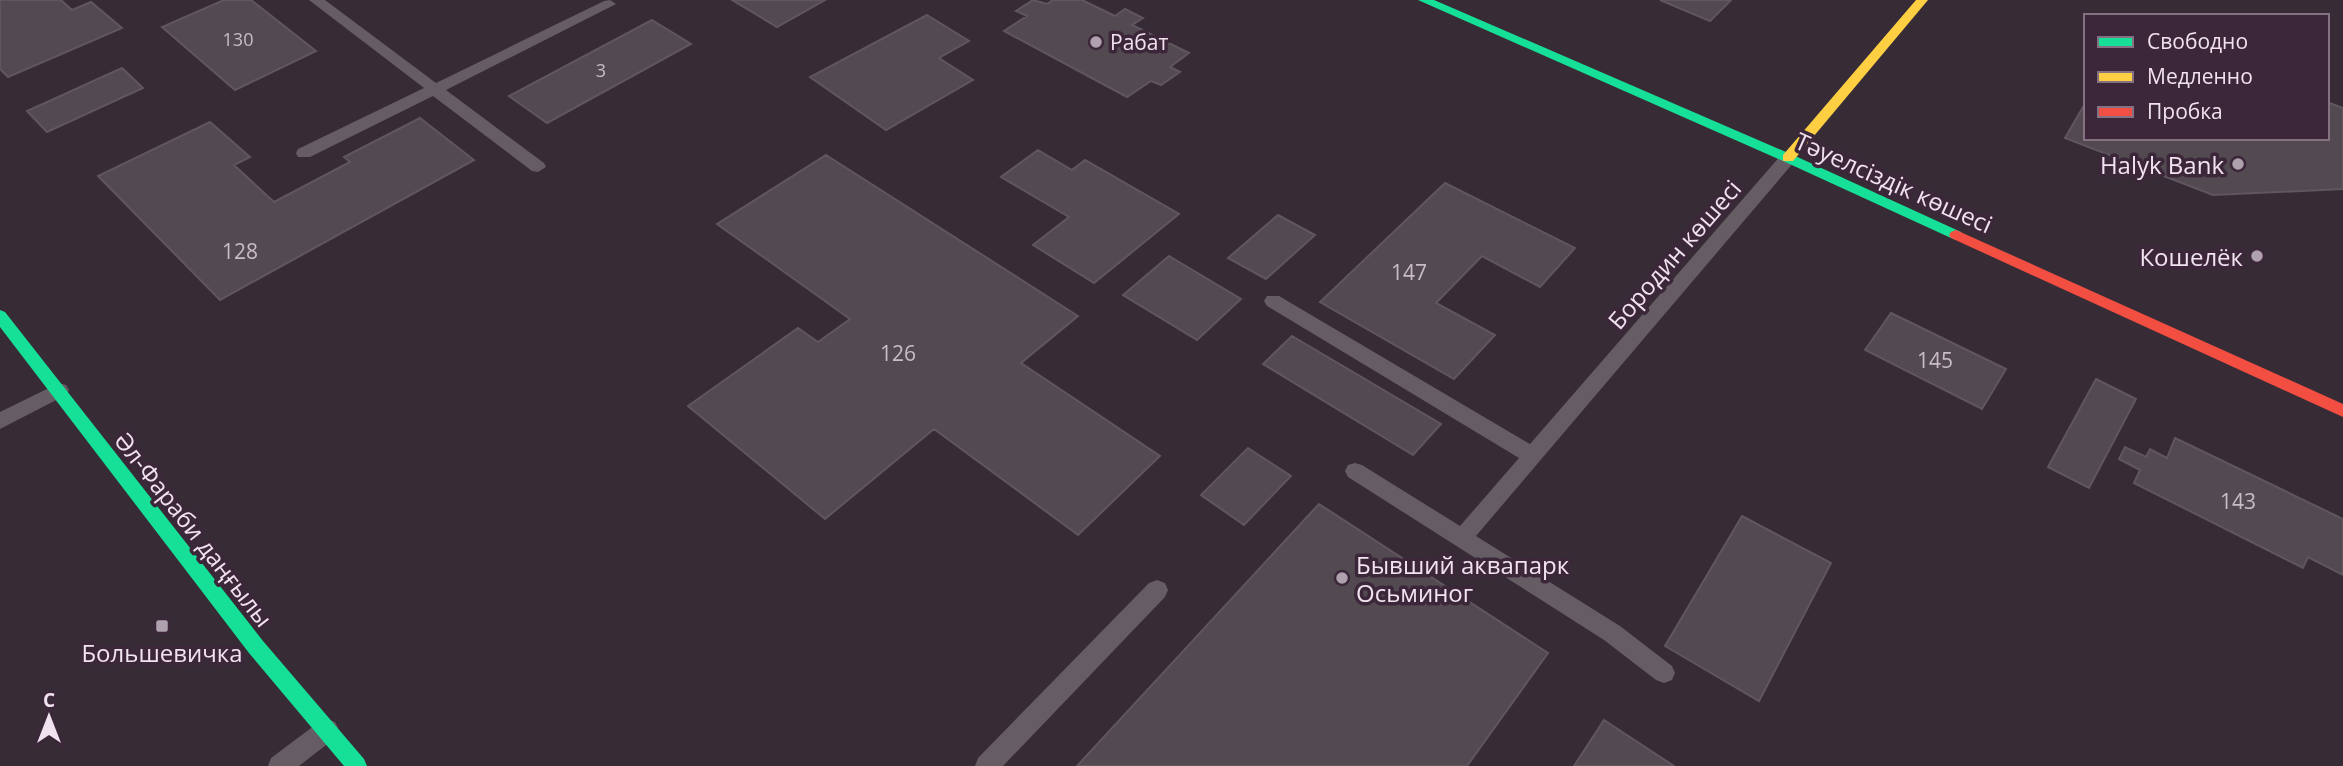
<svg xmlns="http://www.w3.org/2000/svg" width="2343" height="766" font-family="'Open Sans',sans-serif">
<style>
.building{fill:#524951;stroke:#60565f;stroke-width:2}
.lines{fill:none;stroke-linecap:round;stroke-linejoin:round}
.lane{fill:#655c64;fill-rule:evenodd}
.fast{fill:#16e098;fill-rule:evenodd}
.slow{fill:#ffcf43;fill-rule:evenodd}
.jam{fill:#f24e42;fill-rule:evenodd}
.poi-dot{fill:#afa2ae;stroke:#3c273a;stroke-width:2.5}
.labels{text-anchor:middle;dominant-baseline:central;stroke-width:7;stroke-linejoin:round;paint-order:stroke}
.far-number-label{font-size:18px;fill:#c8bcc7}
.far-poi-label{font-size:21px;fill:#f0e2ee;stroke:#3c273a;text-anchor:start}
.number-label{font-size:21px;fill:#c8bcc7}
.poi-label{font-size:24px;fill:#f0e2ee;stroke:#3c273a;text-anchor:end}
.street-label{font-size:24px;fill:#f0e2ee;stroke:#3c273a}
</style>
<rect width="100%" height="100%" fill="#372c36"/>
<!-- building -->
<path class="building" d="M0,0h61l11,10 19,-8 31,26 -114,49 -8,-8z
M224,0h27l65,51 -81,39 -73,-63z
M732,0h93l-48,27z
M1033,0l14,4 6,-4h29l33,16 10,-7 18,9 -11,7 57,28 -19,14 10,5 -19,13 -10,-4 -24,16 -123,-66 23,-15 -11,-5z
M1660,0h71l-21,21z
M927,15l42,26 -30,17 34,22 -87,50 -76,-53z
M652,20l39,24 -144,79 -38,-27z
M122,68l21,20 -96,44 -20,-21z
M2086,102v36h241v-36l16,6v81l-130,6 -148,-57z
M420,118l54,42 -254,140 -122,-124 112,-54 40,35 -16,8 40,37 76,-40 -6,-5z
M1038,150l34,20 13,-10 94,54 -85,69 -61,-38 36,-28 -68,-40z
M826,155l252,161 -57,47 139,93 -82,79 -144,-106 -109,90 -137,-113 110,-78 20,14 32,-23 -133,-95z
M1445,183l130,65 -35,39 -58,-31 -46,47 59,32 -41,44 -134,-77z
M1278,215l37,20 -49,44 -38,-21z
M1169,256l72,43 -44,41 -74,-45z
M1891,313l115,56 -24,40 -117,-59z
M1292,336l149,88 -28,31 -150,-91z
M2096,379l40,20 -47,89 -41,-21z
M2175,438l168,81v56l-35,-18 -5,11 -169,-85 6,-13 -21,-11 6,-12 21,10 4,-8 17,9z
M1248,448l43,28 -47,49 -43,-30z
M1319,504l229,149 -81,113h-390z
M1742,516l89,47 -72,138 -94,-55z
M1604,720l70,46h-100z"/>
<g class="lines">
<!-- lane -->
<path class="lane" d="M309,0h16l111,83 168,-82 6,-1 6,4 -170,86 98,73 2,4 -8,5 -6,-1 -99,-75 -123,61h-12l-2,-4 2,-4 126,-61z
M1788,153l8,5 -2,4 -318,374 144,90 52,40 3,7 -3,7 -8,3 -8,-3 -52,-40 -256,-163 -3,-6 3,-6 7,-2 7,2 98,61 59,-68 -252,-152 -3,-5 3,-5h12l251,148 252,-290z
M59,383l7,2 3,5 -3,5 -66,34v-17z
M1157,580l8,3 3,7 -3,7 -162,169h-28l3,-8 171,-175z
M327,719l8,3 4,8 -4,8 -36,28h-31l3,-8 48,-36z"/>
<!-- fast -->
<path class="fast" d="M1418,0h16l359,155 168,77 2,3 -7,5 -5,-2 -168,-77z
M0,310l5,2 258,329 101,118 3,7h-23l-95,-113 -249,-326z"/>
<!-- slow -->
<path class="slow" d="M1916,0h12l-135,161h-10v-6z"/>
<!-- jam -->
<path class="jam" d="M1956,230l387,174v13l-392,-179 -2,-3 2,-3z"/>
</g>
<!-- markers -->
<g class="poi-dot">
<circle cx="1096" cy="42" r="7"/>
<circle cx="2238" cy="164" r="7"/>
<circle cx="2257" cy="256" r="7"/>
<circle cx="1342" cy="578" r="7"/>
<rect x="155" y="619" width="14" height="14" rx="3.5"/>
</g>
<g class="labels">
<!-- far-number labels -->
<g class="far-number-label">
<text x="238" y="39">130</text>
<text x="601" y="70">3</text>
</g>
<!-- far-poi labels -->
<g class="far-poi-label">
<text x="1110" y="42">Рабат</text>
</g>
<!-- number labels -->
<g class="number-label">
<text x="240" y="251">128</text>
<text x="1409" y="272">147</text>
<text x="898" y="353">126</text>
<text x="1935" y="360">145</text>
<text x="2238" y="501">143</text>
</g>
<!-- poi labels -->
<g class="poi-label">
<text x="2224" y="164">Halyk Bank</text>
<text x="2243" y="256">Кошелёк</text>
<text x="1356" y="564" text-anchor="start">Бывший аквапарк<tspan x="1356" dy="28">Осьминог</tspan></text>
<text x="162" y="652" text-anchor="middle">Большевичка</text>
</g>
<!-- street labels -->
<g class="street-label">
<text transform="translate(1894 182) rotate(24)">Тәуелсіздік көшесі</text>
<text transform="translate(1674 254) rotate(-49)">Бородин көшесі</text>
<text transform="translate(194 529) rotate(52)">Әл-Фараби даңғылы</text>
</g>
</g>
<!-- legend -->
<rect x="2084" y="14" width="245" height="126" fill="#3c273a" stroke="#847282" stroke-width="2"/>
<rect x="2098" y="37" width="35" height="10" fill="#16e098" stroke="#847282" stroke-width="2"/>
<text x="2147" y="49" font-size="21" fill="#f0e2ee">Свободно</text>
<rect x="2098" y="72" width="35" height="10" fill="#ffcf43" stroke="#847282" stroke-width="2"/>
<text x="2147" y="84" font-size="21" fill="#f0e2ee">Медленно</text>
<rect x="2098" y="107" width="35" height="10" fill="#f24e42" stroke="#847282" stroke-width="2"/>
<text x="2147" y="119" font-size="21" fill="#f0e2ee">Пробка</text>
<!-- north arrow -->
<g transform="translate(49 717)" stroke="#3c273a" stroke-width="5" paint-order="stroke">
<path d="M0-5L12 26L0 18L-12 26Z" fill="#f0e2ee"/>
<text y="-10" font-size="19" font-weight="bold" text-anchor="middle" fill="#f0e2ee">С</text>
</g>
</svg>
